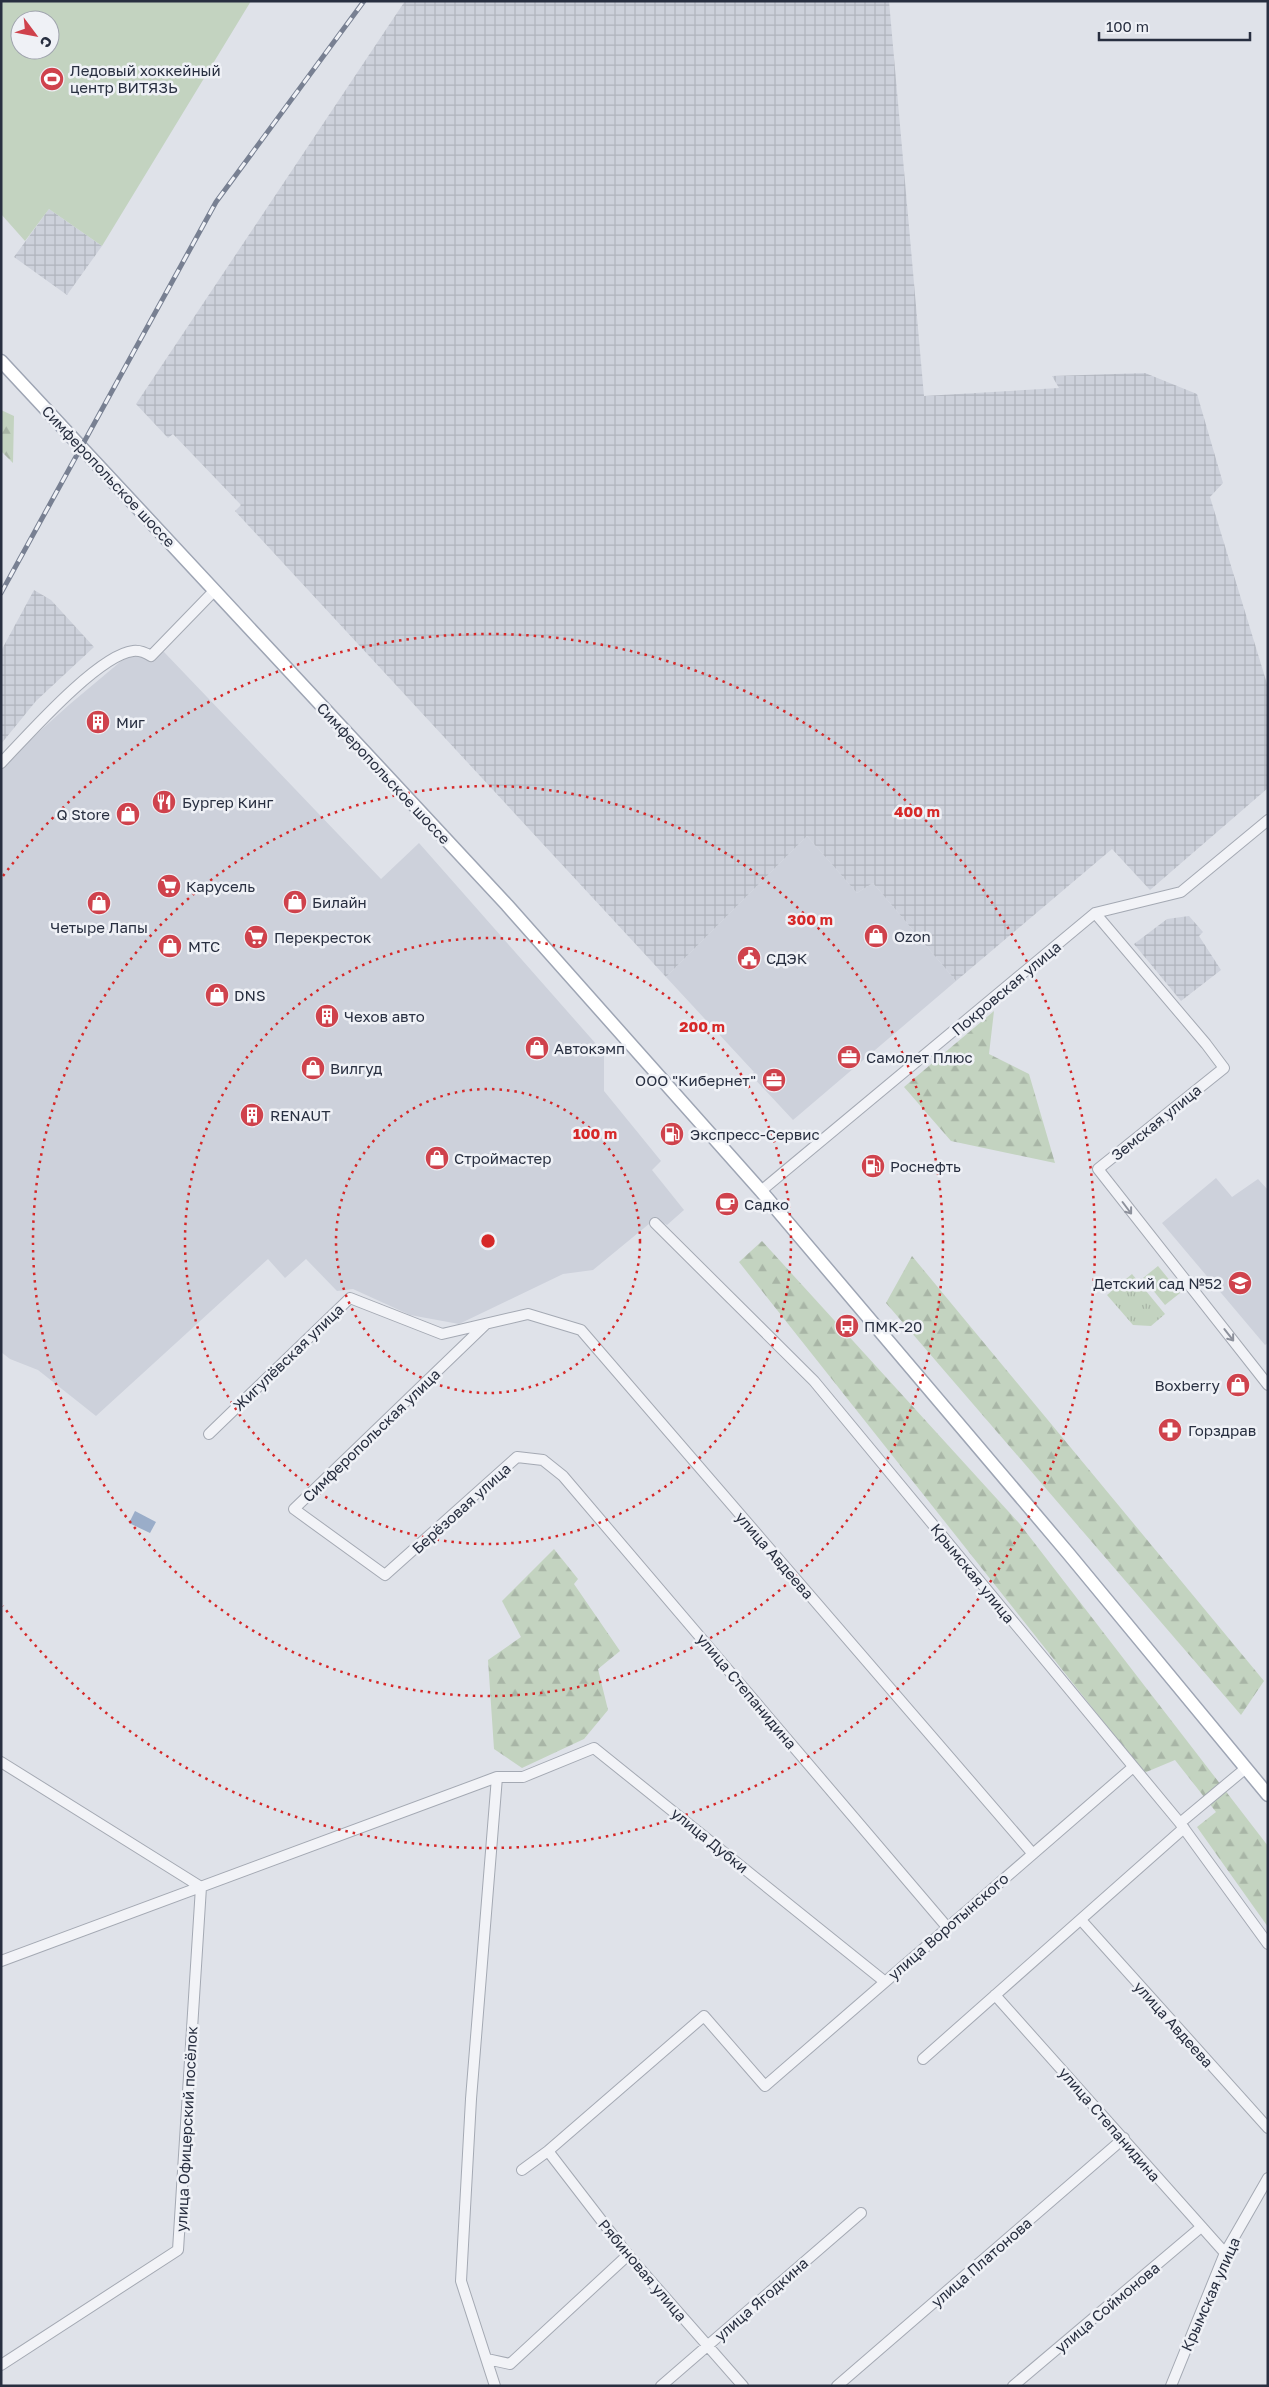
<svg xmlns="http://www.w3.org/2000/svg" width="1269" height="2387" font-family="'Golos Text',sans-serif">
<style>
.built{fill:#cdd1db}
.industrial{fill:url(#industrial-grid)}
.grass{fill:#c3d3c0;fill-rule:evenodd}
.forest{fill:url(#forest-firs)}
.park{fill:url(#park-tufts)}
.water{fill:#9aadc9}
.lines{fill:none;stroke-linecap:round;stroke-linejoin:round}
.minor-casing{stroke:#a4a9b3;stroke-width:12}
.major-casing{stroke:#9ea5b4;stroke-width:15}
.minor{stroke:#f2f3f7;stroke-width:10}
.major{stroke:#fff;stroke-width:12}
.rail-casing{stroke:#788092;stroke-width:5}
.rail{stroke:#eff1f6;stroke-width:3;stroke-dasharray:9;stroke-linecap:butt}
.oneway{stroke:#8d919c}
.ring{fill:none;stroke:#d62828;stroke-width:2.5;stroke-dasharray:2.5 5}
.labels{text-anchor:middle;dominant-baseline:central;stroke-width:5;stroke-linejoin:round;paint-order:stroke}
.poi-label{font-size:15px;fill:#282f40;stroke:#eff1f6;text-anchor:start}
.street-label{font-size:15px;fill:#282f40;stroke:#eff1f6}
.centre{fill:#d62828;stroke:#eff1f6;stroke-width:2.5}
.ring-label{font-size:15px;text-anchor:middle;font-weight:bold;fill:#d62828;stroke:#eff1f6;stroke-width:5;stroke-linejoin:round;paint-order:stroke}
</style>
<defs>
<pattern id="industrial-grid" width="8" height="8" patternUnits="userSpaceOnUse" patternTransform="scale(1.25)"><rect width="8" height="8" fill="#cdd1db"/><path d="M0 4h8M4 0v8" fill="none" stroke="#b0b4bd"/></pattern>
<pattern id="forest-firs" width="22" height="20" patternUnits="userSpaceOnUse" patternTransform="scale(1.25)"><rect width="22" height="20" fill="#c3d3c0"/><path d="M5 1l3.5 6h-7zM16 11l3.5 6h-7z" fill="#a8b5a6"/></pattern>
<pattern id="park-tufts" width="24" height="20" patternUnits="userSpaceOnUse" patternTransform="scale(1.25)"><rect width="24" height="20" fill="#c3d3c0"/><path d="M3 7l-1-3M5 7V3M7 7l1-3M15 17l-1-3M17 17v-4M19 17l1-3" fill="none" stroke="#a8b5a6"/></pattern>
</defs>
<rect width="100%" height="100%" fill="#dfe2e9"/>
<!-- built -->
<path class="built" d="M132,652h32l217,227 38,-36 185,210v38l57,70 -9,9 32,40 -17,15 -12,-6 -62,51 -30,4 -104,50 -49,-9 -57,-26 -16,2 -31,-32 -21,19 -17,-19 -172,157 -58,-46 -28,-11 -9,-7v-586l69,-62z
M807,836l50,57 16,-10 83,98 -163,139 -42,-45 3,-3 -88,-95z
M1216,1178l16,19 26,-18 10,11v153l-3,2 -103,-122z"/>
<!-- industrial -->
<path class="industrial" d="M405,1h484l35,395 135,-8 -7,-12 93,-3 52,21 26,89 -13,14 58,190v101l-118,102 -38,-41 -156,132 -83,-98 -16,10 -50,-57 -141,141 -431,-466 6,-6 -68,-71 -5,4 -32,-34z
M49,209l53,37 -35,49 -53,-38z
M34,590l17,10 43,47 -58,54 -35,43v-93z
M1189,916l14,16 -4,4 22,34 -40,31 -47,-57 33,-25z"/>
<!-- grass -->
<path class="grass" d="M1,1h250l-149,245 -53,-37 -24,32 -24,-27zM20,20h30v30h-30z
M1158,1266l22,27 -15,12 -22,-27z"/>
<!-- forest -->
<path class="forest" d="M1,410l13,6 -1,47 -12,-12z
M994,1011l-5,43 40,20 26,89 -104,-22 -47,-54z
M762,1241l257,282 249,323v81l-71,-100 19,-15 -41,-52 -31,13 -405,-511z
M912,1256l352,425 -23,34 -355,-412z
M554,1549l24,30 -4,5 46,67 -22,18 10,41 -24,29 -62,29 -28,-19 -6,-89 33,-23 -19,-36z"/>
<!-- park -->
<path class="park" d="M1132,1274l33,40 -14,12 -18,-1 -26,-30z"/>
<!-- water -->
<path class="water" d="M135,1511l21,11 -6,11 -21,-10z"/>
<g class="lines">
<!-- minor casing -->
<g class="minor-casing">
<path id="minor" d="M1,763c26,-27 97,-108 132,-112 7,-1 13,2 18,5l63,-65
M1095,913l111,131 18,24 -126,101 170,216
M761,1191l334,-278 86,-21 87,-72
M655,1223l159,158 366,442 88,121
M486,1324l-192,185 91,66 132,-118 26,3 20,16 384,451
M209,1434l141,-136 92,36 86,-20 53,16 452,524
M1,1762l200,125 -23,363 -177,115
M1180,1823l66,-55
M1081,1920l187,208
M1,1961l496,-184h26l71,-29 290,233
M995,1995l230,258
M923,2059l261,-231
M548,2151l80,104 115,131
M522,2170l26,-19 156,-135 61,70 367,-318
M487,2359l23,5 118,-109
M495,2386l-34,-105 10,-182 26,-322
M661,2386l200,-173
M837,2386l287,-248
M1013,2386l187,-158
M1171,2386l54,-133 43,-75"/>
</g>
<!-- major casing -->
<g class="major-casing">
<path id="major" d="M1,361l506,544 254,286 307,362 200,242"/>
</g>
<!-- minor -->
<use href="#minor" class="minor"/>
<!-- major -->
<use href="#major" class="major"/>
<!-- rail casing -->
<g class="rail-casing">
<path id="rail" d="M1,593l215,-391 148,-201"/>
</g>
<!-- rail -->
<use href="#rail" class="rail"/>
</g>
<!-- one-way arrows -->
<defs><path id="oneway-shaft" d="M-6 0H5M1.5-3L5.5 0L1.5 3" fill="none" stroke-width="1.6" stroke-linecap="round" stroke-linejoin="round" transform="scale(1.25)"/></defs>
<g class="oneway">
<use href="#oneway-shaft" transform="translate(1127 1208) rotate(53)"/>
<use href="#oneway-shaft" transform="translate(1229 1335) rotate(52)"/>
</g>
<!-- distance rings -->
<g class="ring">
<circle cx="488" cy="1241" r="152"/>
<circle cx="488" cy="1241" r="303"/>
<circle cx="488" cy="1241" r="455"/>
<path d="M3 876A607 607 0 1 1 3 1606"/>
</g>
<!-- icons -->
<defs>
<g id="stadium-disc" transform="scale(1.25)"><circle r="9.5" fill="#cf424c" stroke="#eff1f6"/><path d="M0-5a6.5 5 0 1 0 0 10a6.5 5 0 1 0 0-10ZM-3.5-1.8h7v3.6h-7Z" fill="#fff"/></g>
<g id="building-disc" transform="scale(1.25)"><circle r="9.5" fill="#cf424c" stroke="#eff1f6"/><path d="M-4-6H4V6H1V3H-1V6H-4ZM-2.5-4.3h1.7v1.8h-1.7ZM.8-4.3h1.7v1.8H.8ZM-2.5-1h1.7V.8h-1.7ZM.8-1h1.7V.8H.8Z" fill="#fff"/></g>
<g id="restaurant-disc" transform="scale(1.25)"><circle r="9.5" fill="#cf424c" stroke="#eff1f6"/><path d="M-5-6h1v4h1v-4h1v4h1v-4h1v5L-1.5 .5V6h-2V.5L-5-1ZM5-6V6H3V1.5H1.5Q1.5-4 5-6Z" fill="#fff"/></g>
<g id="shop-disc" transform="scale(1.25)"><circle r="9.5" fill="#cf424c" stroke="#eff1f6"/><path d="M-5-2.5h2.3a2.7 3.5 0 0 1 5.4 0H5L5.5 6h-11ZM-1.5-2.5h3a1.5 2.3 0 0 0-3 0Z" fill="#fff"/></g>
<g id="supermarket-disc" transform="scale(1.25)"><circle r="9.5" fill="#cf424c" stroke="#eff1f6"/><path d="M-6-5.5h2.5l.6 2H6L4.5 2H-2.5L-4.4-4H-6ZM-1.5 3.2a1.3 1.3 0 1 0 .1 0ZM3 3.2a1.3 1.3 0 1 0 .1 0Z" fill="#fff"/></g>
<g id="civic-disc" transform="scale(1.25)"><circle r="9.5" fill="#cf424c" stroke="#eff1f6"/><path d="M-.6-6.5H3V-4.5H.6V-3L4-1V1h2V6H-6V1h2V-1L-.6-3ZM-1.2 2.5V6h2.4V2.5Z" fill="#fff"/></g>
<g id="office-disc" transform="scale(1.25)"><circle r="9.5" fill="#cf424c" stroke="#eff1f6"/><path d="M-6-3h4V-5.5h4V-3h4V5H-6ZM-1-4.5V-3h2v-1.5ZM-6 0V1H6V0Z" fill="#fff"/></g>
<g id="fuel-disc" transform="scale(1.25)"><circle r="9.5" fill="#cf424c" stroke="#eff1f6"/><path d="M-5.5-6h7V0h2V4h1.3V-2.5L3-4.5l.8-.8L6-3V5H2.5V1h-1V6h-7ZM-4.2-4.7v3.2H.2V-4.7Z" fill="#fff"/></g>
<g id="cafe-disc" transform="scale(1.25)"><circle r="9.5" fill="#cf424c" stroke="#eff1f6"/><path d="M-5.5-4.5H6V0H3Q3 3.5 0 3.5H-2.5Q-5.5 3.5-5.5 0ZM3-3.2v2h1.7v-2ZM-6 4.5H4V6H-6Z" fill="#fff"/></g>
<g id="school-disc" transform="scale(1.25)"><circle r="9.5" fill="#cf424c" stroke="#eff1f6"/><path d="M0-5L7-2L0 1L-7-2ZM-4 1L0 2.5L4 1V4Q0 6-4 4Z" fill="#fff"/></g>
<g id="bus-disc" transform="scale(1.25)"><circle r="9.5" fill="#cf424c" stroke="#eff1f6"/><path d="M-5-6H5V4H4V6H2V4H-2V6H-4V4H-5ZM-3.5-4V0h7V-4ZM-3.5 1.2v1.5H-2V1.2ZM2 1.2v1.5H3.5V1.2Z" fill="#fff"/></g>
<g id="pharmacy-disc" transform="scale(1.25)"><circle r="9.5" fill="#cf424c" stroke="#eff1f6"/><path d="M-2-6h4v4h4v4h-4v4h-4v-4h-4v-4h4Z" fill="#fff"/></g>
</defs>
<g fill-rule="evenodd">
<use href="#stadium-disc" x="52" y="79"/>
<use href="#building-disc" x="98" y="722"/>
<use href="#restaurant-disc" x="164" y="802"/>
<use href="#shop-disc" x="128" y="814"/>
<use href="#supermarket-disc" x="169" y="886"/>
<use href="#shop-disc" x="295" y="902"/>
<use href="#shop-disc" x="99" y="903"/>
<use href="#shop-disc" x="876" y="936"/>
<use href="#supermarket-disc" x="256" y="937"/>
<use href="#shop-disc" x="170" y="946"/>
<use href="#civic-disc" x="749" y="958"/>
<use href="#shop-disc" x="217" y="995"/>
<use href="#building-disc" x="327" y="1016"/>
<use href="#shop-disc" x="537" y="1048"/>
<use href="#office-disc" x="849" y="1057"/>
<use href="#shop-disc" x="313" y="1068"/>
<use href="#office-disc" x="774" y="1080"/>
<use href="#building-disc" x="252" y="1115"/>
<use href="#fuel-disc" x="672" y="1134"/>
<use href="#shop-disc" x="437" y="1158"/>
<use href="#fuel-disc" x="873" y="1166"/>
<use href="#cafe-disc" x="727" y="1204"/>
<use href="#school-disc" x="1240" y="1283"/>
<use href="#bus-disc" x="847" y="1326"/>
<use href="#shop-disc" x="1238" y="1385"/>
<use href="#pharmacy-disc" x="1170" y="1430"/>
</g>
<g class="labels">
<!-- poi labels -->
<g class="poi-label">
<text x="70" y="70">Ледовый хоккейный<tspan x="70" dy="17">центр ВИТЯЗЬ</tspan></text>
<text x="116" y="722">Миг</text>
<text x="182" y="802">Бургер Кинг</text>
<text x="110" y="814" text-anchor="end">Q Store</text>
<text x="186" y="886">Карусель</text>
<text x="312" y="902">Билайн</text>
<text x="99" y="927" text-anchor="middle">Четыре Лапы</text>
<text x="894" y="936">Ozon</text>
<text x="274" y="937">Перекресток</text>
<text x="188" y="946">МТС</text>
<text x="766" y="958">СДЭК</text>
<text x="234" y="995">DNS</text>
<text x="344" y="1016">Чехов авто</text>
<text x="554" y="1048">Автокэмп</text>
<text x="866" y="1057">Самолет Плюс</text>
<text x="330" y="1068">Вилгуд</text>
<text x="756" y="1080" text-anchor="end">ООО "Кибернет"</text>
<text x="270" y="1115">RENAUT</text>
<text x="690" y="1134">Экспресс-Сервис</text>
<text x="454" y="1158">Строймастер</text>
<text x="890" y="1166">Роснефть</text>
<text x="744" y="1204">Садко</text>
<text x="1222" y="1283" text-anchor="end">Детский сад №52</text>
<text x="864" y="1326">ПМК-20</text>
<text x="1220" y="1385" text-anchor="end">Boxberry</text>
<text x="1188" y="1430">Горздрав</text>
</g>
<!-- street labels -->
<g class="street-label">
<text transform="translate(109 476) rotate(47)">Симферопольское шоссе</text>
<text transform="translate(384 773) rotate(47)">Симферопольское шоссе</text>
<text transform="translate(1006 988) rotate(-40)">Покровская улица</text>
<text transform="translate(1156 1122) rotate(-39)">Земская улица</text>
<text transform="translate(288 1357) rotate(-44)">Жигулёвская улица</text>
<text transform="translate(371 1435) rotate(-44)">Симферопольская улица</text>
<text transform="translate(461 1508) rotate(-42)">Берёзовая улица</text>
<text transform="translate(775 1555) rotate(49)">улица Авдеева</text>
<text transform="translate(973 1573) rotate(51)">Крымская улица</text>
<text transform="translate(747 1691) rotate(50)">улица Степанидина</text>
<text transform="translate(710 1840) rotate(39)">улица Дубки</text>
<text transform="translate(948 1926) rotate(-41)">улица Воротынского</text>
<text transform="translate(1174 2024) rotate(48)">улица Авдеева</text>
<text transform="translate(1110 2124) rotate(49)">улица Степанидина</text>
<text transform="translate(186 2129) rotate(-87)">улица Офицерский посёлок</text>
<text transform="translate(981 2262) rotate(-41)">улица Платонова</text>
<text transform="translate(643 2270) rotate(50)">Рябиновая улица</text>
<text transform="translate(1210 2294) rotate(-66)">Крымская улица</text>
<text transform="translate(761 2299) rotate(-41)">улица Ягодкина</text>
<text transform="translate(1107 2307) rotate(-40)">улица Соймонова</text>
</g>
</g>
<circle cx="488" cy="1241" r="8" class="centre"/>
<g class="ring-label">
<text x="917" y="817">400 m</text>
<text x="810" y="925">300 m</text>
<text x="702" y="1032">200 m</text>
<text x="595" y="1139">100 m</text>
</g>
<!-- border -->
<rect width="1269" height="2387" fill="none" stroke="#282f40" stroke-width="5"/>
<!-- north arrow -->
<g transform="translate(35 35) rotate(122)"><circle r="24" fill="#eff1f6" stroke="#9fa3ad"/>
<path d="M0-4L9 19L0 12L-9 19Z" fill="#cf424c"/>
<text y="-8" font-size="14" font-weight="bold" text-anchor="middle" fill="#282f40">С</text>
</g>
<!-- scale -->
<path d="M1099 32v8h151v-8" fill="none" stroke="#282f40" stroke-width="2.5"/>
<text x="1106" y="32" font-size="15" fill="#282f40" stroke="#eff1f6" stroke-width="4" paint-order="stroke">100 m</text>
</svg>
